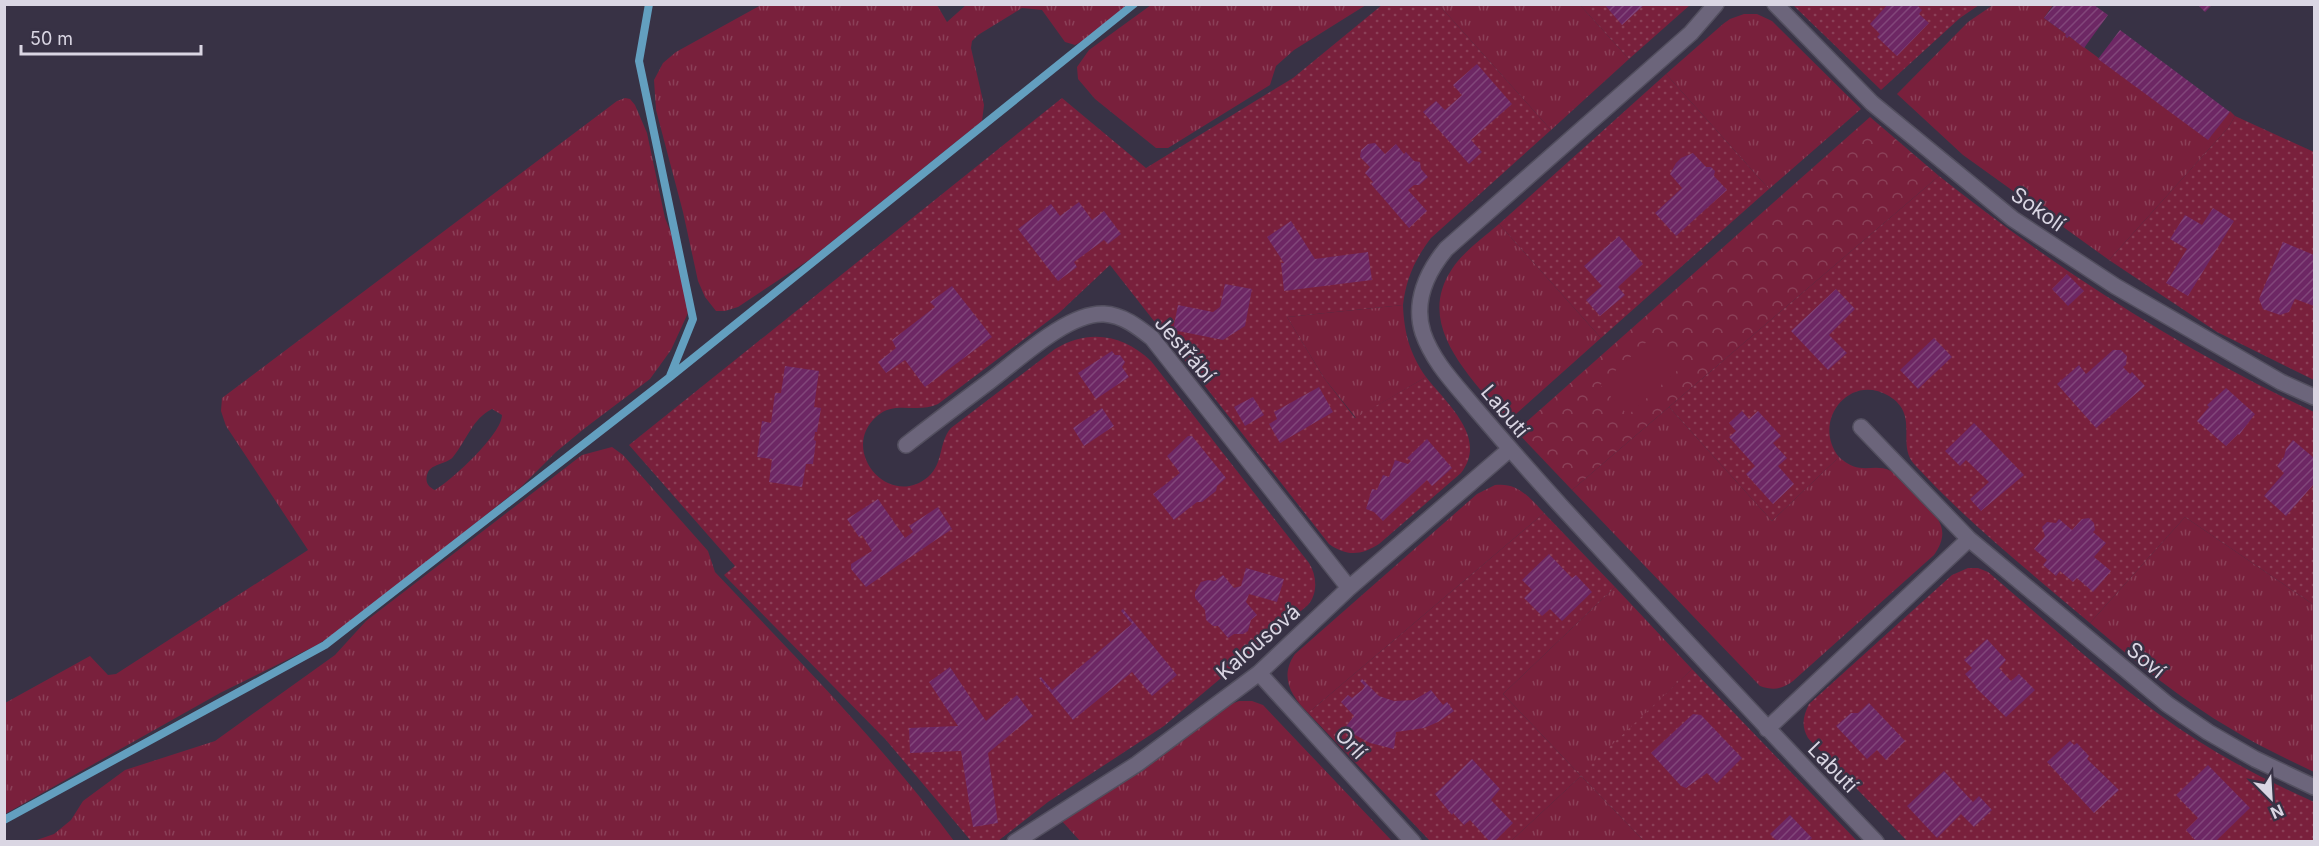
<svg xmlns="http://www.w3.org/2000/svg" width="2319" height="846" font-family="Inter,sans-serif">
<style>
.grass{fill:url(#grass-tufts);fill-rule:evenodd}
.park{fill:url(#park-crowns)}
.garden{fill:url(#garden-dots)}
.pitch{fill:#79203c}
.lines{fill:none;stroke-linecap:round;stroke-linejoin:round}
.stream{stroke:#639fbf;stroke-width:8}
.building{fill:url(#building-hatch)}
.street-casing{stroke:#534f5f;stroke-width:18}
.street{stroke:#6c657b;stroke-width:15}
.labels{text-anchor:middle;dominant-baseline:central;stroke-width:5;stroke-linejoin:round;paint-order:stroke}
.street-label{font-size:21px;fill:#dad6e3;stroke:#383245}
</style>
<defs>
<pattern id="grass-tufts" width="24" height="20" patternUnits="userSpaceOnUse" patternTransform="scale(1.5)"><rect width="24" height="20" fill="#79203c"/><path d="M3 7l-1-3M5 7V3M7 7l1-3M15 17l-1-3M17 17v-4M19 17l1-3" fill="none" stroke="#8b4058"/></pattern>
<pattern id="park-crowns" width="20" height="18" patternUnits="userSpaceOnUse" patternTransform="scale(1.5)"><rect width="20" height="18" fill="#79203c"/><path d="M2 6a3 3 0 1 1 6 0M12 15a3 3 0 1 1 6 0" fill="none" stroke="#8b4058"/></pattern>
<pattern id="garden-dots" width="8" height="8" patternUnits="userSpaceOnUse" patternTransform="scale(1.5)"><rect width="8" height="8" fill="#79203c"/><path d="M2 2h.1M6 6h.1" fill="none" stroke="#8b4058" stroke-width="1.8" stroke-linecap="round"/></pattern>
<pattern id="building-hatch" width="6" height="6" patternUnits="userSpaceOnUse" patternTransform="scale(1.5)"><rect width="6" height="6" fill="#6d2764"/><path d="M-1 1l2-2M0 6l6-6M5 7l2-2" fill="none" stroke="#81467a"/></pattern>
</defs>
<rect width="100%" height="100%" fill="#383245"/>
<!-- grass -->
<path class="grass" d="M761,5h176l10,17 19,-17h167l-36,29 -22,11 -10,-3 -23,-32 -20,-2 -44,27 -6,6 -1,7 13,57 -2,16 -173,139 -71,47 -13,4h-9l-11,-14 -7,-16 -15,-69 -27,-102 -2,-30 9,-17 13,-11z
M1151,5l1,-1 214,1 -72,45 -18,16 -6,19 -102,63h-12l-61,-49 -17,-20 -1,-12 12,-17z
M1439,5h141l49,54 -78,71z
M1993,5h60l-9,13 22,16 1,4 2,-2 139,103 22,-28 5,5 -7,12 -119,132 -146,-105 -66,-61 71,-72z
M1744,14h13l15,7 89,88 -92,80 -103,-115 57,-50 7,-5z
M625,98l5,1 5,6 12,28 18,85 9,22 4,24 9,30 1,19 -17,37 -21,29 -65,49 -29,24 -35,35 -176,140 -28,18 -97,48 -215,121v-111l85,-47 18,19 8,-1 192,-124 -82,-124 -5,-15 1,-13 395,-297zM492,409l10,6c0,19 -50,65 -67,75 -6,-3 -10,-7 -8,-15 3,-12 19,-10 26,-18 14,-17 19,-38 39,-48z
M1499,224l102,114 -94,84c-33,-43 -94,-95 -55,-153 11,-17 31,-31 47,-45z
M1403,305c1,28 7,49 23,72l-70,41 -32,-40 -37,-61z
M1669,407l103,114 67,-64c22,20 33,5 52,14 10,5 17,15 24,22 19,21 39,34 19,62l-141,126c-11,8 -19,10 -33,5l-188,-196z
M612,447l11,8 85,96 7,21c82,87 168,173 239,269h-920l20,-7 17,-14 12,-19 42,-31 90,-29 120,-86 31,-34 216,-166z
M1495,485c23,-3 35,13 49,28l-236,200c-17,-17 -29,-36 -13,-59l182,-160z
M2185,517l129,88v167c-27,-13 -55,-26 -81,-42 -52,-30 -97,-68 -143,-107z
M1615,587l77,82 -111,107 63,65h-133l70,-65 -78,-82z
M1239,701h13l11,4 129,136h-312l-19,-21 84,-52 84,-63z"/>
<!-- park -->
<path class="park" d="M1870,117l69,59 -367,314 -56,-59z"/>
<!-- garden -->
<path class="garden" d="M1382,5h57l112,125 -120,108c-16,21 -25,41 -28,67l-116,12 37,61 31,40 71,-41c22,28 62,61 35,96l-82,71c-17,11 -32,13 -50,0l-219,-279 -50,47 -122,92c-21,10 -43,-4 -61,12 -39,34 12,94 51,61 16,-14 10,-34 23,-49l104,-79c34,-21 69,-14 96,12l158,202c8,13 9,30 -1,42l-144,121 -116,76 -50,39h-27l-85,-101 -162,-165 11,-9 -106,-121 433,-347 84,70 147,-90z
M1580,5h110l-61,54z
M1793,5h186l-19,13 -79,72z
M1666,74l103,115 -168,149 -102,-114z
M2235,116l79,36v228l-97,-48 -108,-72 119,-132z
M1939,176c116,92 241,173 375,236v193l-129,-88 -95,106c-60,-51 -122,-100 -176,-159 -18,-21 6,-49 -25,-68 -40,-24 -78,26 -50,61l-67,64 -103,-114z
M1544,513l71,74 -112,107 77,81 112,-106 165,172h-213l-63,-65 -70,65h-81l-122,-128z
M1968,568h10l10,4c57,48 112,100 172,143 48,35 100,63 154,87v39h-407l-99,-103c-7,-12 -5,-22 1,-34l143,-129z"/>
<!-- pitch -->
<path class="pitch" d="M1653,336l28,31 -53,48 -28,-30z"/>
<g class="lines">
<!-- stream -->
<path class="stream" d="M649,4l-10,57 54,258 -23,57
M4,820l321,-175 345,-268 464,-373"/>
</g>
<!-- building -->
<path class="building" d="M1604,4h41l-23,21z
M1888,4h28l6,6 -3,4 10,9 -32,33 -20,-19 3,-3 -10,-10z
M2197,4h16l-8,8z
M2054,5h40l14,10 -24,33 -15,-12 -2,2 -2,-2 1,-2 -22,-16z
M2120,30l110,82 -22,28 -110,-81z
M1477,64l35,40 -41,36 11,12 -13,12 -46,-52 13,-11 9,9 17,-15 -9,-10z
M1375,143l10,11 11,-10 8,10 2,-2 8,9 6,1 1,7 7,8 -9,8h-5l-6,5 19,21 -18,17 -38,-44 2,-2 -8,-9 5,-6 -10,-10 1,-7 7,-6z
M1693,153l13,14h5l4,4 -1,5 13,14 -51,46 -21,-23 27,-25 -12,-14 6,-11 5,-5z
M1079,202l13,18 12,-9 17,23 -13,10 -4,-4 -30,22 3,5 -19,14 -40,-52 33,-25 9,12z
M2213,208l21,13 -46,75 -22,-13 21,-34 -17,-10 15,-24 17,10z
M1291,221l24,38 53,-7 4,28 -88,11 -3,-28h3l-17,-26z
M1619,236l24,28 -25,23 7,8 -25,21 -14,-16 16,-14 -18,-20z
M2283,242l31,13v51l-19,-7 -6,13 -9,3 -17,-6 -4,-10z
M2067,274l17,17 -16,15 -16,-17z
M1225,284l27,5 -7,37 -22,14 -50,-10 5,-25 35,7 7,-5z
M952,286l40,51 -67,50 -20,-27 -19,13 -8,-11 18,-14 -4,-8 43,-33 -5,-5z
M1836,289l19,20 -26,26 18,18 -19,17 -37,-39z
M1934,338l18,19 -34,32 -18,-19z
M2113,350h8l6,6 -1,9 -3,2 7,7 2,-2 13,14 -49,42 -39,-44 22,-19 7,9z
M1112,351l3,4h5l5,7 -3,5 7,10 -33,22 -18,-26z
M785,366l34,5 -5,36 7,1 -4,24h-2l-1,8 2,1 -3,23h-7l-4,23 -33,-5 3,-23 -15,-2 5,-36 9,2 4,-30h6z
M1319,387l14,25 -53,31 -11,-19 8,-5 -3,-7z
M2226,388l29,26 -16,21 -1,-1 -12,12 -29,-25 12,-14 -2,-2z
M1253,397l11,18 -19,11 -11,-19z
M1102,408l12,18 -30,20 -11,-18z
M1742,411l7,8 9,-8 23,25 -8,7 14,15 -9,8 16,18 -21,20 -27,-30 9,-8 -26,-29 7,-6 -7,-8z
M1974,423l50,52 -43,36 -11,-12 19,-17 -23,-22 -6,6 -15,-15z
M1188,436h4l34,42 -9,8 -1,5 -14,11h-5l-23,18 -21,-26 27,-21 -13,-17z
M1427,439l25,29 -20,18 -5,-6 -44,41 -9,-9 -8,-3 6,-20 5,1 6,-15 6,2 6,-17 13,4 3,-3 -4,-3z
M2293,440l21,18v28l-1,-1 -27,31 -22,-20 20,-23 -7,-7 7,-9 2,-8z
M878,499l27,39 8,-6 -4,-6 29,-19 14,22 -86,58 -15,-18v-5l21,-13 -10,-16 -3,2 -12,-18z
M2089,518l5,5 1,7 -2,2 13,11 -12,14 17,14 -18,21 -16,-14 -4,4 -13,-11 -4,5 -13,-11 4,-5 -13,-11 11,-13 -3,-9 5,-5 9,1 3,-4 13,11 10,-11z
M1549,554l23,24 4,-3 16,17 -30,29 -12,-12 -8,7 -18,-18 8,-8 -10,-10z
M1246,568l38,11 -7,23 -28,-8 -3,8 11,13 -6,5 -3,11 -5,3h-9l-6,4 -10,-12h-5l-7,-6 -1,-10 -10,-12v-6l6,-10 7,-2 7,1 8,-6 11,13 7,-2z
M1123,609l54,66 -25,21 -20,-24 -59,48 -34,-42 2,-1 11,13 80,-66 -11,-13z
M1987,639l19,21 -7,8 12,13 8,-7 16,16 -29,27 -31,-30 1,-1 -11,-12 7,-6 -8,-8z
M950,667l36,54 31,-26 16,21 -45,37 10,70 -25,4 -12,-76 -51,2 -1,-25 49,-2 -29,-44z
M1362,679l17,17 15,5 20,-1 17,-10 12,15 4,-3 7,9 -16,11 -14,6 -28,4 -2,17 -24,-6 -26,-14 10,-13 -13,-14 7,-7 4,3 10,-8 3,-4 -5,-5z
M1869,703l36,38 -19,19 -9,-10 -10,9 -31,-33 15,-13h7z
M1693,714l8,1 41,43 -25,25 -10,-10 -21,15 -5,-2 -30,-33z
M2070,741l4,4 3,-2 12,13 -2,3 32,31 -25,23 -47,-51z
M1472,759l28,30 -9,11 22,23 -19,19h-4l-20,-22 -6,5 -11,-12 -1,2 -17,-21z
M2208,765l42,43 -35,34h-18l-11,-12 12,-12 -22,-23z
M1944,771l29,31 6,-6 13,14 -18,17 -13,-13 -24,24 -30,-32z
M1790,815l22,23 -4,4h-34l2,-2 -6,-6z"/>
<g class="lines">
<!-- street casing -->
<g class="street-casing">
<path id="street" d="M1716,4l-25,29 -245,216c-19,23 -33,53 -23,84 10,29 32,51 51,74 29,34 58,67 87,99 104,113 208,225 315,336
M1775,4l97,99 141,116 102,67 166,96 33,15
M1861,427l108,112 198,165 41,28 47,27 59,28
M906,445c28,-22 56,-43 84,-64 28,-21 78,-69 114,-67 19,1 34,13 48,24l197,250
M1259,673l154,169
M1767,729l202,-190
M1015,842l122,-78 122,-91 90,-85 161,-139"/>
</g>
<!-- street -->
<use href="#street" class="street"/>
</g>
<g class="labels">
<!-- street labels -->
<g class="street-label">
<text transform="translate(2038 209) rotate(35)">Sokolí</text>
<text transform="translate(1185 349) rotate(49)">Jestřábí</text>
<text transform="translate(1505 411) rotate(50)">Labutí</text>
<text transform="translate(1258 642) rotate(-41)">Kalousová</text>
<text transform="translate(2146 660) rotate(40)">Soví</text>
<text transform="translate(1351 743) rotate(47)">Orlí</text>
<text transform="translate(1833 767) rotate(46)">Labutí</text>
</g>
</g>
<!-- border -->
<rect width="2319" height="846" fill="none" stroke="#dad6e3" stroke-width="12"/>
<!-- north arrow -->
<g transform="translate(2271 798) rotate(156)" stroke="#383245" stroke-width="4.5" paint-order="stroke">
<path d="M0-4.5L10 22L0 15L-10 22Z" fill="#dad6e3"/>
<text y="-9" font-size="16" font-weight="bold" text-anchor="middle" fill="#dad6e3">N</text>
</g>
<!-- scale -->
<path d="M21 45v9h180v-9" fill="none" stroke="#dad6e3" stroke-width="3"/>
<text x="30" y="45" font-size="18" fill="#dad6e3" stroke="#383245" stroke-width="4.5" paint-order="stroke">50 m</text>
</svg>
